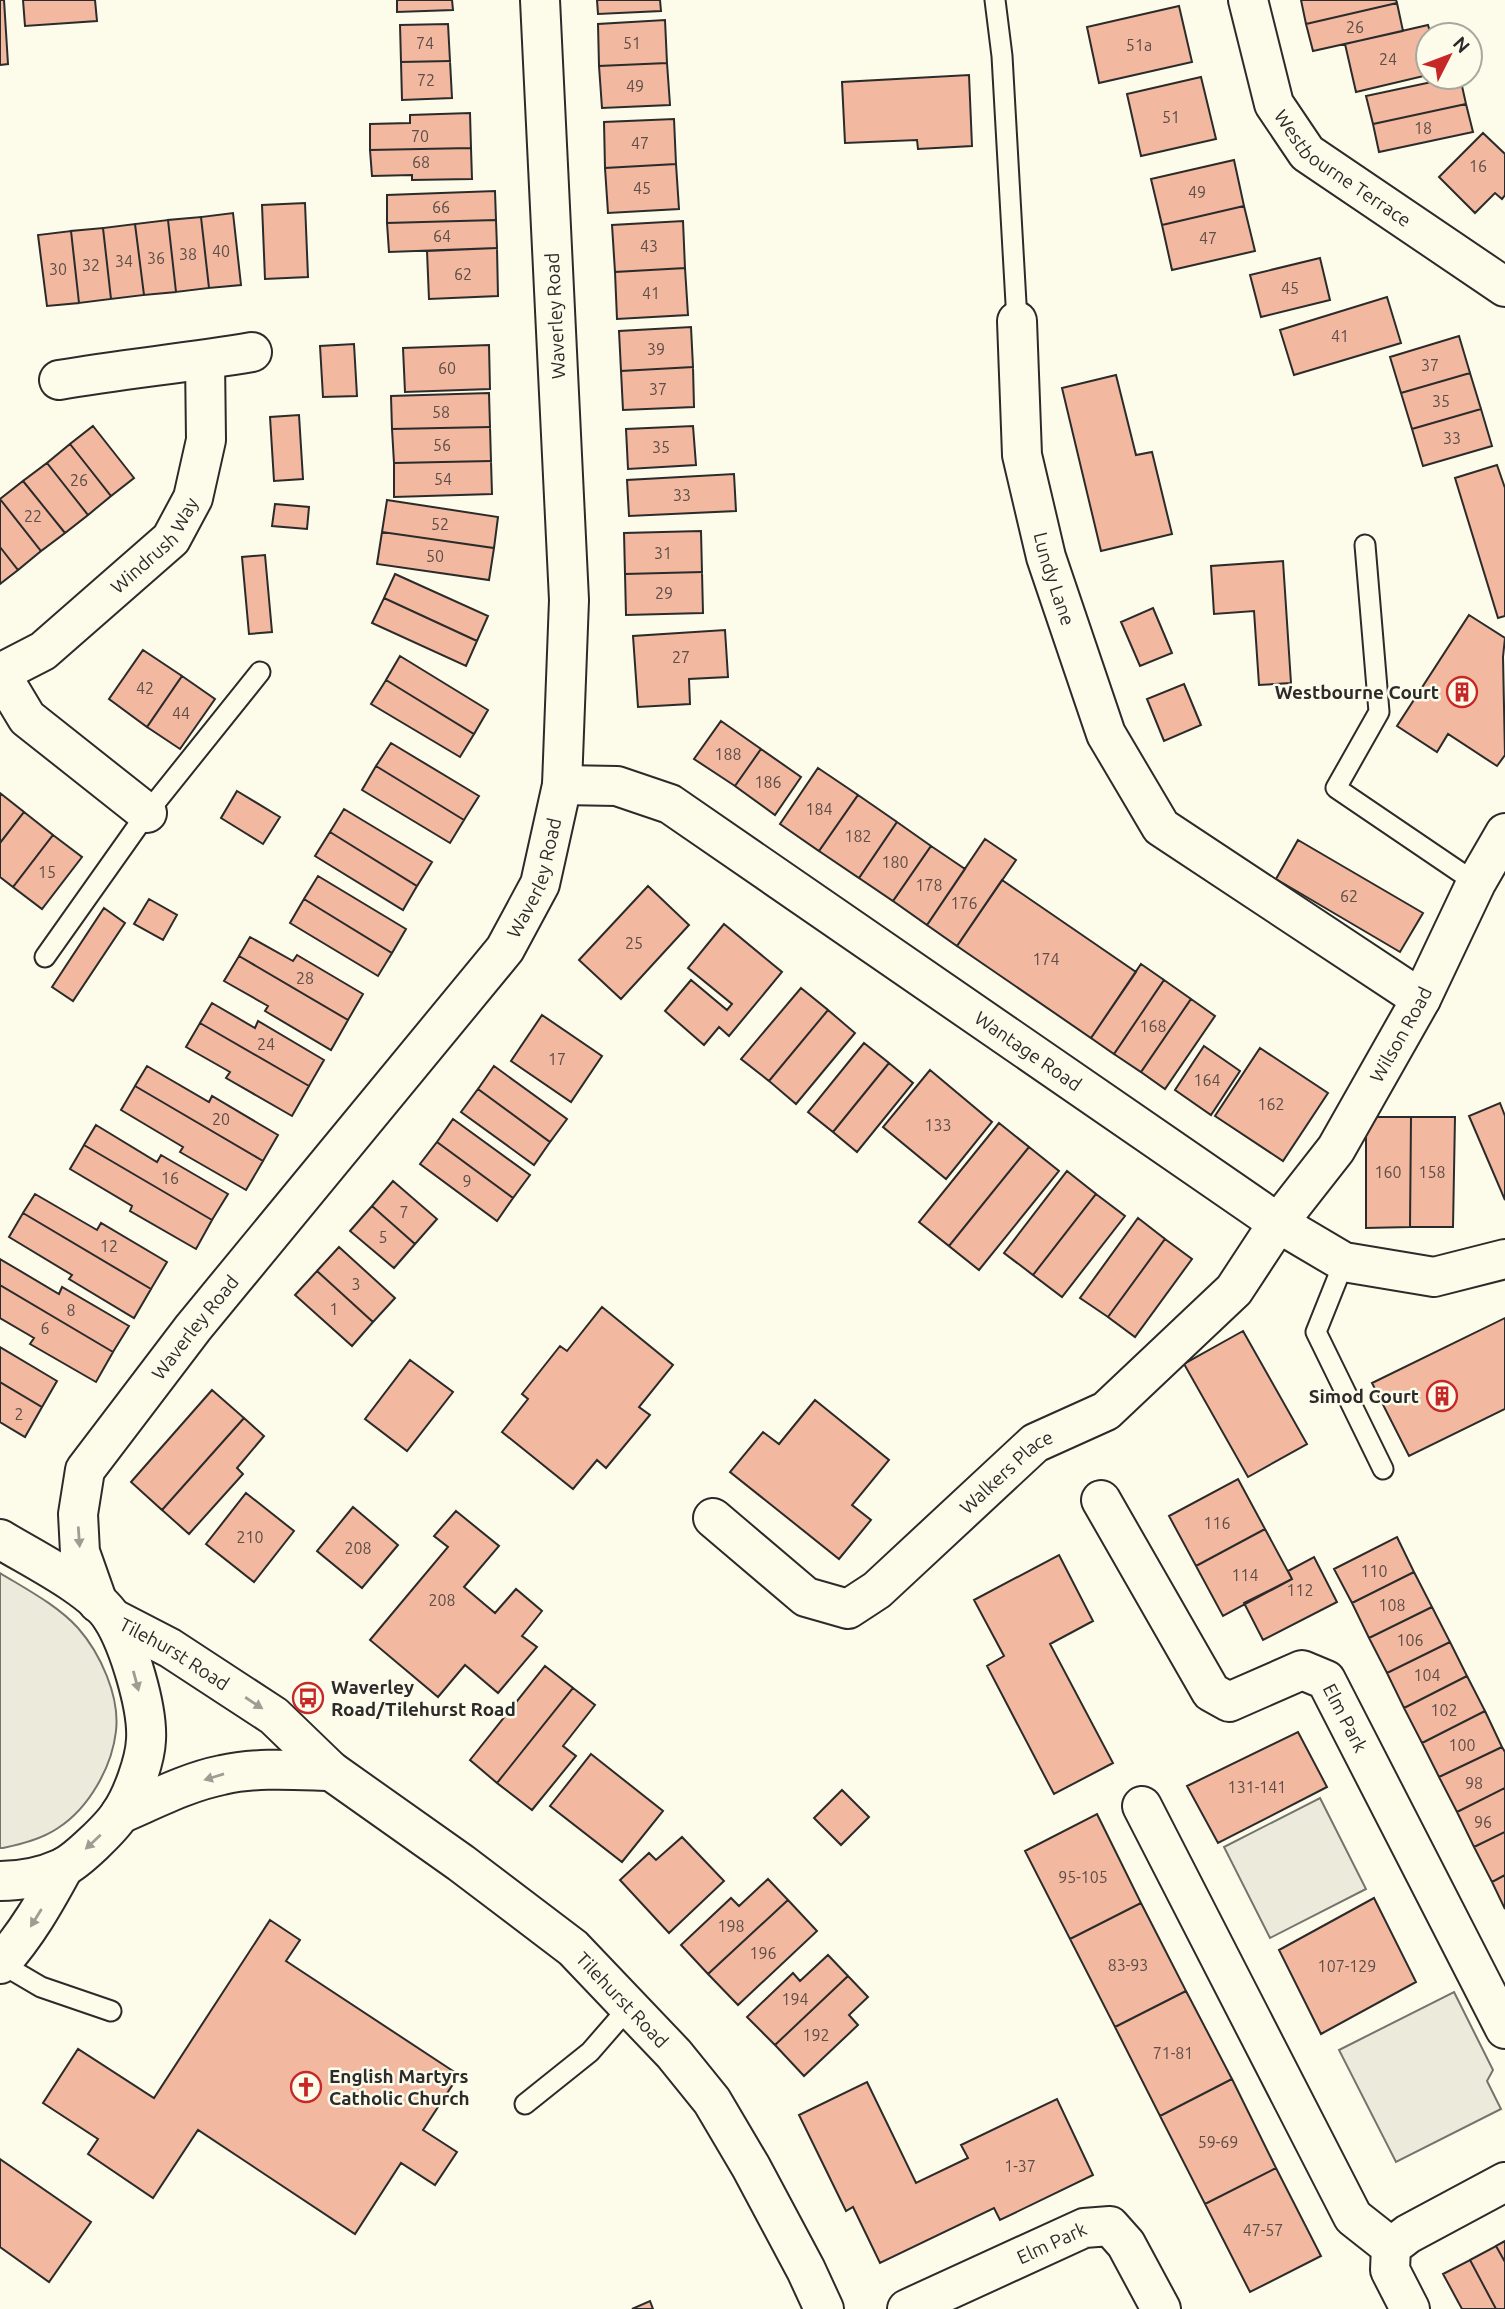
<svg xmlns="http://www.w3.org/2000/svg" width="1505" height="2309" font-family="Ubuntu,sans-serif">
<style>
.green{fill:#ecebdb;stroke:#74746e;stroke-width:2}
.building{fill:#f2b8a0;stroke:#2b2b2b;stroke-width:2}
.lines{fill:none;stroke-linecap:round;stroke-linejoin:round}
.service-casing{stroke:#2b2b2b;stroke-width:23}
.minor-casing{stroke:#2b2b2b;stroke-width:42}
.tertiary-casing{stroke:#2b2b2b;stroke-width:42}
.service{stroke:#fdfbea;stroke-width:19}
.minor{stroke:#fdfbea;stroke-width:38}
.tertiary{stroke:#fdfbea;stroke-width:38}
.oneway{fill:#9e9d94}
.labels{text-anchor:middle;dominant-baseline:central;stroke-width:5;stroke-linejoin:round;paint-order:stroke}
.number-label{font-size:16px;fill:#5d4e48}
.street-label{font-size:19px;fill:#2b2b2b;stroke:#fdfbea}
.poi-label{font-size:19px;font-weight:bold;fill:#2b2b2b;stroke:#fdfbea;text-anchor:end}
</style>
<rect width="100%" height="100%" fill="#fdfbea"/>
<!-- green -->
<path class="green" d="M0,1573c26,16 57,32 78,55 22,25 42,68 38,103 -4,36 -27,77 -58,97 -16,11 -36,16 -55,20h-3z
M1320,1798l46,91 -96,49 -46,-91z
M1454,1992l39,78 -6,11 14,28 -105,53 -57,-112z"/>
<!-- building -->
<path class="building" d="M0,0h4l4,64 -8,1z
M23,0h72l2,21 -72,5z
M397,0h55l1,10 -56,2z
M597,0h63l1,11 -63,3z
M1301,0h95l1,3 -91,21z
M1397,3l6,28 -90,20 -7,-27z
M1179,6l13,56 -93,21 -12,-56z
M665,20l2,43 -68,3 -1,-42z
M448,24l2,37 -49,1 -1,-37z
M1428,25l3,10h-3v40l-72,17 -11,-48z
M450,61l2,37 -50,2 -1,-38z
M667,63l3,42 -68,3 -3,-42z
M969,75l3,71 -54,3 -1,-9 -72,3 -3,-61z
M1201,77l15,62 -75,17 -14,-62z
M1455,77h5l6,27 -93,20 -7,-28z
M1466,104l7,28 -94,20 -6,-28z
M470,113l1,35 -101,2v-26l40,-1v-8z
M674,119l2,45 -71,4 -1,-46z
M1483,133l22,21v41l-3,4 -7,-6 -20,20 -36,-36z
M471,148l1,31 -60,1v-5l-40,1 -2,-26z
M1234,160l10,46 -82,19 -11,-46z
M676,164l3,45 -71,4 -3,-45z
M495,191l1,29 -109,3v-28z
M305,203l3,74 -43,2 -3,-74z
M1244,206l11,45 -83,19 -10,-45z
M233,213l8,72 -32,3 -8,-71z
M201,217l8,71 -33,4 -8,-72z
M168,220l8,72 -32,3 -9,-71z
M496,220l1,28 -108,4 -2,-29z
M683,221l2,47 -70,4 -3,-47z
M135,224l9,71 -33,4 -8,-71z
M103,228l8,71 -32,4 -8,-72z
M71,231l8,72 -32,3 -9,-71z
M497,248l1,48 -69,3 -2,-48z
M1320,258l10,42 -69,17 -11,-42z
M685,268l3,47 -71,4 -2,-47z
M1387,297l14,46 -107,32 -14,-45z
M691,327l2,40 -72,4 -2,-40z
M1459,336l11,37 -69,20 -11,-36z
M354,344l3,52 -34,1 -3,-51z
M489,345l1,44 -85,3 -2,-44z
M693,367l1,40 -71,3 -2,-39z
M1470,373l11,36 -69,20 -11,-36z
M1116,375l20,80 16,-3 20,82 -71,17 -39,-163z
M489,393l1,34 -98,2 -1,-33z
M1481,409l11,37 -69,20 -11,-37z
M299,415l4,64 -29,2 -4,-64z
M93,426l41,52 -23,18 -41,-52z
M693,426l3,39 -68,4 -2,-40z
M490,427l1,34 -97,2 -2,-34z
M70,444l41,52 -23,19 -41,-52z
M491,461l1,33 -98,3v-34z
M47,463l41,52 -23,18 -42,-52z
M1497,465l8,23v128l-7,2 -43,-140z
M734,474l2,37 -107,5 -2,-36z
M23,481l42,52 -24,18 -41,-52z
M0,499l41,52 -23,19 -18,-23z
M387,500l111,17 -4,31 -112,-16z
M275,504l34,3 -2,22 -35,-3z
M701,531l1,41 -77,2 -1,-41z
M382,532l112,16 -5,32 -112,-16z
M0,547l18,23 -18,14z
M265,555l7,77 -23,2 -7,-77z
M1283,561l8,122 -32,2 -5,-74 -40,3 -3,-48z
M702,572l1,41 -77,2 -1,-41z
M395,574l93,42 -11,25 -93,-43z
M384,598l93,43 -11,25 -94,-43z
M1153,608l19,45 -32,13 -19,-44z
M1469,615l36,23 -2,19 2,98 -8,11 -49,-32 -11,18 -40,-26z
M725,630l3,47 -39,2 1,25 -52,3 -5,-71z
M143,650l39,26 -35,51 -38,-28z
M400,656l88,54 -14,24 -88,-54z
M182,676l33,23 -35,50 -33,-22z
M386,680l88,54 -14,23 -89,-53z
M1184,684l17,41 -37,16 -17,-42z
M721,721l40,28 -26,37 -41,-27z
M391,743l88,53 -15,24 -88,-54z
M761,749l40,28 -26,38 -40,-29z
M376,766l88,54 -14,23 -88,-53z
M818,768l40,27 -39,56 -39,-27z
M237,791l43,26 -17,27 -42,-26z
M0,793l24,19 -24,31z
M858,795l39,27 -38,56 -40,-27z
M344,809l88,53 -15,24 -87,-54z
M24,812l29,23 -40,52 -13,-10v-34z
M897,822l34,24 -38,55 -34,-23z
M330,832l87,54 -14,24 -88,-54z
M53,835l29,22 -40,52 -29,-22z
M985,839l31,21 -59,86 -30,-21z
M1298,840l125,73 -23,39 -124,-73z
M931,846l34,23 -38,56 -34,-24z
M318,876l88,53 -14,24 -88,-54z
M1002,880l134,92 -45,66 -134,-92z
M648,886l41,39 -68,74 -42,-39z
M149,899l28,16 -14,25 -29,-16z
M304,899l88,54 -14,23 -88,-53z
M104,908l21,15 -52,78 -21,-14z
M724,924l58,48 -53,64 -10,-9 -15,18 -39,-34 26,-31 36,30 5,-6 -44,-36z
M250,937l43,24 4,-6 66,39 -15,26 -109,-64z
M239,956l109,64 -17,30 -66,-39 3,-5 -44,-25z
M1141,964l23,16 -50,74 -23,-16z
M1164,980l27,19 -50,73 -27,-18z
M801,988l27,22 -59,71 -28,-22z
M1191,999l24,17 -50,73 -24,-17z
M212,1003l43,25 3,-7 66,39 -15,26 -109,-63z
M828,1010l27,23 -59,71 -27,-23z
M542,1015l60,41 -31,46 -60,-41z
M200,1023l109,63 -17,30 -66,-38 4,-6 -44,-25z
M864,1043l25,20 -56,69 -25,-20z
M1204,1046l36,25 -29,44 -36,-25z
M1260,1048l68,45 -45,68 -68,-45z
M889,1063l24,20 -56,69 -24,-20z
M147,1066l62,36 3,-6 66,39 -15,26 -128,-75z
M494,1066l73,53 -17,23 -72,-53z
M930,1070l62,52 -46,57 -63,-52z
M135,1086l128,75 -17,29 -66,-38 3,-5 -62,-37z
M478,1089l72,53 -16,23 -73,-53z
M1500,1103l5,13v84l-36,-84z
M1366,1117h45l-1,110 -44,1z
M1411,1117h44l-2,110h-43z
M453,1119l77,56 -17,23 -76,-56z
M999,1123l30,24 -80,99 -30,-24z
M96,1125l61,37 4,-7 67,39 -16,26 -128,-75z
M437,1142l76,56 -16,23 -77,-57z
M84,1145l128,75 -16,29 -66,-38 2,-5 -62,-37z
M1029,1147l30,24 -80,99 -30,-24z
M1067,1171l29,23 -63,81 -29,-22z
M393,1181l44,38 -22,25 -43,-38z
M35,1194l62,36 4,-7 66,39 -16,27 -128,-76z
M1096,1194l29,22 -63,81 -29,-22z
M372,1206l43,38 -21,24 -44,-37z
M23,1213l128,76 -17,29 -65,-39 3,-4 -63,-38z
M1138,1218l27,21 -57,78 -28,-19z
M1165,1239l27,20 -57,78 -27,-20z
M339,1247l56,51 -22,24 -56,-51z
M0,1259l59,35 3,-7 67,39 -16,26 -113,-67z
M317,1271l56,51 -21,24 -57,-51z
M0,1285l113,67 -17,30 -66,-38 4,-6 -34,-20z
M602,1307l71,58 -34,42 11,8 -44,53 -9,-8 -24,29 -71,-57 26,-33 -6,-5 38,-48 7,5z
M1505,1318v91l-96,47 -37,-73z
M1243,1331l64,113 -59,33 -64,-113z
M0,1347l57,34 -15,26 -42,-25z
M410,1360l43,32 -46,59 -42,-32z
M0,1382l42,25 -17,30 -25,-15z
M212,1390l32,28 -82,92 -31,-28z
M815,1400l74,60 -37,45 19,15 -32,39 -109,-87 33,-40 16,12z
M244,1418l20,18 -27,32 6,6 -54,60 -27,-24z
M1238,1479l27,50 -69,37 -27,-50z
M246,1493l48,38 -40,51 -48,-38z
M353,1507l45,38 -36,43 -45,-37z
M456,1511l43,35 -35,41 31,26 21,-24 26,22 -20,25 15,11 -39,46 -33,-28 -27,32 -68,-57 78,-93 -14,-11z
M1265,1529l27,50 -69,37 -27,-50z
M1397,1537l17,35 -62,31 -18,-34z
M1059,1555l34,66 -43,23 63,119 -59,31 -67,-128 17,-10 -30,-56z
M1314,1557l23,45 -74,38 -19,-37 48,-24 -4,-8z
M1414,1572l18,35 -63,31 -17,-35z
M1432,1607l18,35 -63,31 -18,-35z
M1450,1642l17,34 -63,32 -17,-35z
M545,1666l28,22 -76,95 -27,-23z
M1467,1676l18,35 -63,32 -18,-35z
M573,1688l22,17 -32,41 13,10 -44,54 -35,-27z
M1485,1711l17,36 -63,30 -17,-34z
M1298,1732l29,55 -109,56 -31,-57z
M1502,1747l3,5v36l-48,24 -18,-35z
M591,1754l72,57 -41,51 -72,-56z
M1505,1788v44l-31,15 -17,-35z
M842,1790l27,27 -28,28 -27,-27z
M1097,1814l44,89 -71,36 -45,-88z
M1505,1832v43l-13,7 -18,-35z
M682,1837l42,44 -55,52 -49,-53 29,-27 7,7z
M1505,1875v34l-13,-27z
M768,1879l20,21 -80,74 -27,-29 50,-47 8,8z
M1374,1898l42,84 -95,52 -42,-84z
M788,1900l29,31 -79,74 -30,-31z
M1141,1903l45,88 -71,36 -45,-88z
M270,1920l30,20 -14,21 173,114 -36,55 34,22 -22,33 -34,-22 -46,71 -157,-104 -45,68 -65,-44 10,-15 -55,-36 35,-54 76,49z
M828,1955l20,21 -73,69 -28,-28 46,-44 7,8z
M848,1976l20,21 -19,18 9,10 -54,51 -29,-31z
M1186,1991l46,88 -72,37 -45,-89z
M1232,2079l44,89 -71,36 -45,-88z
M867,2082l49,101 52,-25 -7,-13 96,-46 36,76 -93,45 -6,-12 -114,55 -27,-56 -7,4 -47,-96z
M0,2159l91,63 -42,60 -49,-35z
M1276,2168l45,88 -71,36 -45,-88z
M1505,2241v21l-9,-16z
M1496,2246l9,16v47h-9l-26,-49z
M1470,2260l26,49h-34l-19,-35z
M650,2301l3,8h-21z"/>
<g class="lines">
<!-- service casing -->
<g class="service-casing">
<path id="service" d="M995,0l7,56 15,265
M1365,545l14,167 -43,76 140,95
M45,957l102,-144 113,-141
M1344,1262l-28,70 67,137
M0,1963l41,24 70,24
M525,2104l65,-52 40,-46"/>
</g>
<!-- minor casing -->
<g class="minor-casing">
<g id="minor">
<path id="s1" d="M1248,0l26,104 33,49 198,134"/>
<path id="s2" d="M1017,321l5,134 24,102 60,177 55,93 260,172"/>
<path d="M59,380c64,-11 129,-17 193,-28"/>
<path id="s3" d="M0,673l43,-22 128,-112 22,-41 13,-58 -1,-80"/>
<path d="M0,673l27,45 120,95"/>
<path id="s4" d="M562,785l55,1 53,18 608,419 66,39 90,15 71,-18"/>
<path id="s5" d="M1101,1500l110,192 18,10 73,-32 24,10 179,349"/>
<path id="s6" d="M713,1518l93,79 42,12 29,-19 158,-147 71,-32 128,-121 44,-67 58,-74 85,-150 55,-116 29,-50"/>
<path id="s7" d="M98,1603l-18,-51 -2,-38 7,-44 108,-142 312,-379 35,-65 22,-99 7,-185 -29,-600"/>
<path d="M1142,1806l211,411 38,30"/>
<path id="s8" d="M907,2309l177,-81 26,-2 16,18 35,65"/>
<path d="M1410,2309l-20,-39 1,-23 17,-13 97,-52"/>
</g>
</g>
<!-- tertiary casing -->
<g class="tertiary-casing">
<g id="tertiary">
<path d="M0,1539c31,19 93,49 112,79 17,27 36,90 34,122 -1,21 -14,57 -26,74 -9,14 -43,47 -58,54 -20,9 -41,13 -62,13"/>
<path id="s9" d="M112,1618l58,30 104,68 57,55 130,92 112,85 101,106 38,47 39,66 55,103 18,39"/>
<path d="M120,1814c33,-14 67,-32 102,-39 35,-8 73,-5 109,-4"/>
<path d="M0,1964c27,-30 45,-62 64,-97"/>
</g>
</g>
<!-- service -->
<use href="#service" class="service"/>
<!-- minor -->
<use href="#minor" class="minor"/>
<!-- tertiary -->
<use href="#tertiary" class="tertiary"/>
</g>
<!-- one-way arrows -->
<defs><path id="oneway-solid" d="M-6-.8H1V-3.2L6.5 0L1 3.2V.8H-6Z" transform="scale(1.75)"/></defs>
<g class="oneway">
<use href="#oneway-solid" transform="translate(79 1537) rotate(86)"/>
<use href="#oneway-solid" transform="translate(136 1681) rotate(75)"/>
<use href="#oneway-solid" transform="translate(254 1703) rotate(33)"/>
<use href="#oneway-solid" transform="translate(214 1777) rotate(163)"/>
<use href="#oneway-solid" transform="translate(93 1842) rotate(137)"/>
<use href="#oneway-solid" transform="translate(36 1918) rotate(122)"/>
</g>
<!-- icons -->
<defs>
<g id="building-ring" transform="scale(1.575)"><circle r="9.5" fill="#fdfbea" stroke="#c62828" stroke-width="1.5"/><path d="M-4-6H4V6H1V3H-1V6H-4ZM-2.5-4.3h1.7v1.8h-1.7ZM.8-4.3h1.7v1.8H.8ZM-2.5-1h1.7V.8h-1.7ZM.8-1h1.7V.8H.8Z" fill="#c62828"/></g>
<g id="bus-ring" transform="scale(1.575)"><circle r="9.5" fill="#fdfbea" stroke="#c62828" stroke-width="1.5"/><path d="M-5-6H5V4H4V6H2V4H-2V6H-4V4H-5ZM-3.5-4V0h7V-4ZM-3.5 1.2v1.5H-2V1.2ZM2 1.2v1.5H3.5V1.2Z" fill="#c62828"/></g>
<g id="church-ring" transform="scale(1.575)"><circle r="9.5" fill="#fdfbea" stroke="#c62828" stroke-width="1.5"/><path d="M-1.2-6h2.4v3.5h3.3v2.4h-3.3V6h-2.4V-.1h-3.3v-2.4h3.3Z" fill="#c62828"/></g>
</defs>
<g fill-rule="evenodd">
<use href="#building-ring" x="1462" y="692"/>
<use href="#building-ring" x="1442" y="1396"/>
<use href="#bus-ring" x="308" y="1698"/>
<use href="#church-ring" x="306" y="2087"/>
</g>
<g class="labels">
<!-- number labels -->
<g class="number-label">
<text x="1355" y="27">26</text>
<text x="425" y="43">74</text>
<text x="632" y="43">51</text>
<text x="1139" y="45">51a</text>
<text x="1388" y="59">24</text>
<text x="426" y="80">72</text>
<text x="635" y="86">49</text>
<text x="1171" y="117">51</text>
<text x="1423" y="128">18</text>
<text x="420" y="136">70</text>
<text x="640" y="143">47</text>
<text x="421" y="162">68</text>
<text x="1478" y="166">16</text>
<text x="642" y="188">45</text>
<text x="1197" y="192">49</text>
<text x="441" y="207">66</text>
<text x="442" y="236">64</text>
<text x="1208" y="238">47</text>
<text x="649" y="246">43</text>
<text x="221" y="251">40</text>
<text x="188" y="254">38</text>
<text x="156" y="258">36</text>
<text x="124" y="261">34</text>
<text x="91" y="265">32</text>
<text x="58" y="269">30</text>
<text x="463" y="274">62</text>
<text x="1290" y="288">45</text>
<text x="651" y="293">41</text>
<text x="1340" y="336">41</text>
<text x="656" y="349">39</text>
<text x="1430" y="365">37</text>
<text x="447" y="368">60</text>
<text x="658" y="389">37</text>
<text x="1441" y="401">35</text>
<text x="441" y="412">58</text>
<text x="1452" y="438">33</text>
<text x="442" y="445">56</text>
<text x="661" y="447">35</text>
<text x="443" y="479">54</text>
<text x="79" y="480">26</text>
<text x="682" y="495">33</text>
<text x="33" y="516">22</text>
<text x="440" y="524">52</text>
<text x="663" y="553">31</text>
<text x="435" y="556">50</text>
<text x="664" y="593">29</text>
<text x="681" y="657">27</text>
<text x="145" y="688">42</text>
<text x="181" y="713">44</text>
<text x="728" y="754">188</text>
<text x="768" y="782">186</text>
<text x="819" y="809">184</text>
<text x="858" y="836">182</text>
<text x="895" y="862">180</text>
<text x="47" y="872">15</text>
<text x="929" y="885">178</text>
<text x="1349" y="896">62</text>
<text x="964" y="903">176</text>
<text x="634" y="943">25</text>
<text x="1046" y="959">174</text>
<text x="305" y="978">28</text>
<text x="1153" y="1026">168</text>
<text x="266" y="1044">24</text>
<text x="557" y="1059">17</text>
<text x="1207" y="1080">164</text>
<text x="1271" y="1104">162</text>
<text x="221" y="1119">20</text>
<text x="938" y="1125">133</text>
<text x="1388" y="1172">160</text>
<text x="1432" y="1172">158</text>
<text x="170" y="1178">16</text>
<text x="467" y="1181">9</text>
<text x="404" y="1212">7</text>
<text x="383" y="1237">5</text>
<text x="109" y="1246">12</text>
<text x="356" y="1284">3</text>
<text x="334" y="1309">1</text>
<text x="71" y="1310">8</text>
<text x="45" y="1328">6</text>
<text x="19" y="1414">2</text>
<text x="1217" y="1523">116</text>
<text x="250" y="1537">210</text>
<text x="358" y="1548">208</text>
<text x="1374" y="1571">110</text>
<text x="1245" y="1575">114</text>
<text x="1300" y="1590">112</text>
<text x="442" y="1600">208</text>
<text x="1392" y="1605">108</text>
<text x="1410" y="1640">106</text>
<text x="1427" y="1675">104</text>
<text x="1444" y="1710">102</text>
<text x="1462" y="1745">100</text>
<text x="1474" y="1783">98</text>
<text x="1257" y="1787">131-141</text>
<text x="1483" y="1822">96</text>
<text x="1083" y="1877">95-105</text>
<text x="731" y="1926">198</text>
<text x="763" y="1953">196</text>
<text x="1128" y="1965">83-93</text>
<text x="1347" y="1966">107-129</text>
<text x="795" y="1999">194</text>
<text x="816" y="2035">192</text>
<text x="1173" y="2053">71-81</text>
<text x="1218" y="2142">59-69</text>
<text x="1020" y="2166">1-37</text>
<text x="1263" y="2230">47-57</text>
</g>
<!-- street labels -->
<g class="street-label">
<text stroke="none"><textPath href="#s1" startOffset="203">Westbourne Terrace</textPath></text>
<text transform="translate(555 316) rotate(-93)">Waverley Road</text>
<text stroke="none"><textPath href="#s3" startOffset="203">Windrush Way</textPath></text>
<text stroke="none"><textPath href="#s2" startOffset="262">Lundy Lane</textPath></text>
<text stroke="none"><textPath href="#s7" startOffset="884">Waverley Road</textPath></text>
<text stroke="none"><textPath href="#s6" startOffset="976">Wilson Road</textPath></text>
<text stroke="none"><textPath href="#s4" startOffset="546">Wantage Road</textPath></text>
<text stroke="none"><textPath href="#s7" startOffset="317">Waverley Road</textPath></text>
<text stroke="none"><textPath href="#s6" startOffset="376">Walkers Place</textPath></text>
<text stroke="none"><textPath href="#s9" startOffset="72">Tilehurst Road</textPath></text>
<text stroke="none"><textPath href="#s5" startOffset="390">Elm Park</textPath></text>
<text stroke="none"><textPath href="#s9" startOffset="640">Tilehurst Road</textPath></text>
<text stroke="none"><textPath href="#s8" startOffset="159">Elm Park</textPath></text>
</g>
<!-- poi labels -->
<g class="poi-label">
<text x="1439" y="692">Westbourne Court</text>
<text x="1419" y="1396">Simod Court</text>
<text x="331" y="1687" text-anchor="start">Waverley<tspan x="331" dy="22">Road/Tilehurst Road</tspan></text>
<text x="329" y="2076" text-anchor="start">English Martyrs<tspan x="329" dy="22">Catholic Church</tspan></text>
</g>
</g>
<!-- north arrow -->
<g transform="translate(1449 56) rotate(48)"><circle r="33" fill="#fdfbea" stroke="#a9a89e" stroke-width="2"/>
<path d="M0-5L12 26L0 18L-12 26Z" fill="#c62828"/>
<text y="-10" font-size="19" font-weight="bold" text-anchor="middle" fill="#2b2b2b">N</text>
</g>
</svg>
